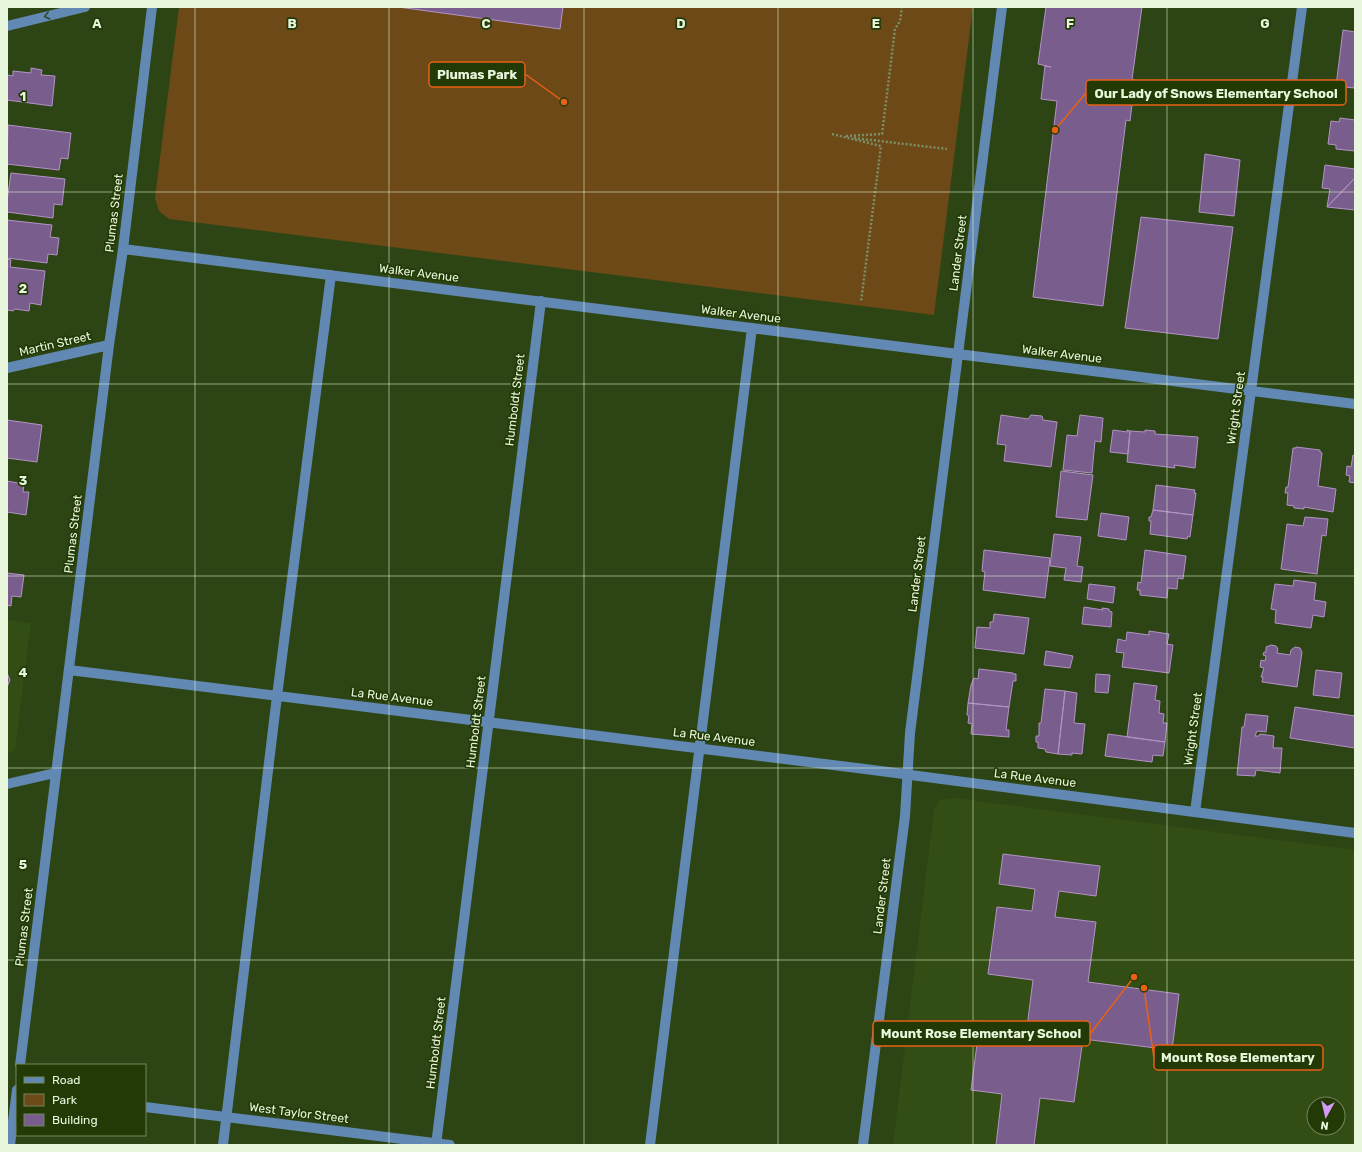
<svg xmlns="http://www.w3.org/2000/svg" width="1362" height="1152" font-family="Rubik,sans-serif">
<style>
.built{fill:#324e14;fill-rule:evenodd}
.green{fill:#6d4917}
.building{fill:#795d8c;stroke:#b293c6}
.lines{fill:none;stroke-linecap:round;stroke-linejoin:round}
.path{stroke:#7c9068;stroke-width:2.5;stroke-dasharray:2 2;stroke-linecap:butt}
.minor{stroke:#6289b3;stroke-width:10}
.oneway{stroke:#304a29}
.grid{fill:none;stroke:#e8f7dc;stroke-width:1;stroke-opacity:0.55}
.labels{text-anchor:middle;dominant-baseline:central;stroke-width:3.5;stroke-linejoin:round;paint-order:stroke}
.street-label{font-size:12px;fill:#e8f7dc;stroke:#233a07}
.grid-label{font-size:13px;text-anchor:middle;font-weight:bold;fill:#e8f7dc;stroke:#233a07;stroke-width:3.5;stroke-linejoin:round;paint-order:stroke}
.leader{fill:none;stroke:#e86116;stroke-width:1.5}
.callout-dot{fill:#e86116;stroke:#233a07;stroke-width:1.5}
.callout{fill:#233a07;stroke:#e86116;stroke-width:1.5}
.callout-label{font-size:13px;text-anchor:middle;font-weight:bold;fill:#e8f7dc}
</style>
<rect width="100%" height="100%" fill="#2d4514"/>
<!-- built -->
<path class="built" d="M7,620l24,3 -16,128 -8,2z
M954,798l401,52v295h-462l41,-336 6,-9zM1314,1104h24v24h-24z"/>
<!-- green -->
<path class="green" d="M179,7h794l-39,308 -765,-96 -10,-8 -4,-13z"/>
<!-- building -->
<path class="building" d="M398,7h165l-3,22z
M1046,7h96l-10,72 3,1 -5,41 -4,-1 -23,186 -70,-9 24,-196 -16,-2 4,-33 6,1 -13,-3z
M1343,30l12,2v44l-1,12 -18,-2z
M31,68l11,2 -1,5 14,1 -3,30 -45,-6v-25l6,1v-5l18,2z
M1340,118l15,2v31l-19,-2v-4l-8,-1 3,-23 8,1z
M8,125l63,8 -3,26 -7,-1 -2,12 -52,-6z
M1205,154l35,6 -6,56 -35,-4z
M1325,165l30,4v9l-28,29 3,-18 -8,-1z
M11,173l54,6 -3,26 -8,-1 -1,14 -46,-6v-11z
M1355,178v32l-28,-3z
M1141,217l92,10 -15,112 -93,-11z
M7,220l45,5 -2,12 9,1 -2,17 -9,-1 -1,9 -40,-5z
M7,259l4,1 -1,7 35,4 -4,34 -11,-2 -1,8 -14,-2 -2,2 -6,-1z
M1001,415l27,4 3,-4 11,1 1,4 14,2 -6,45 -47,-6 2,-16 -9,-1z
M1080,415l23,3 -2,24 -6,-1 -3,32 -29,-3 4,-35 10,1z
M7,420l35,5 -5,37 -30,-4z
M1113,430l14,2v-2l3,1 -2,23 -18,-2z
M1145,430l10,1v3l43,3 -3,31 -21,-3 1,3 -48,-6 3,-31 15,1z
M1296,447l24,3v2l2,1 -4,33 18,3 -3,23 -29,-5v2l-10,-1v-2l-7,-1 1,-12h-3l1,-6h2l5,-39h3z
M1353,455l2,1v27l-6,-1 1,-6 -4,-1 1,-9 4,1z
M1061,471l32,4 -6,45 -31,-3z
M7,481l17,3 -1,8h6l-3,23 -19,-3z
M1156,485l39,5 -1,3h2l-3,22 -40,-5z
M1153,510l40,5 -3,22 -2,-1 -1,3 -37,-5 1,-13h-2v-4h2z
M1101,513l28,4 -3,23 -28,-4z
M1305,517l23,2 -2,17 -4,-1 -5,39 -36,-5 6,-45 16,2z
M1054,534l27,3 -4,29 6,1 -2,15 -17,-2 2,-12 -16,-2z
M984,550l66,8 -5,40 -62,-8 2,-18 -3,-1z
M1145,550l41,6 -3,23 -5,-1 -1,11 -9,-1 -1,10 -27,-3v-5h-3l1,-8 3,1z
M7,573l17,2 -3,22 -9,-1 -1,10 -4,-1z
M1294,580l22,3 -2,17 12,2 -2,15 -11,-2 -2,13 -36,-5 1,-13 -5,-1 4,-25 18,2z
M1089,584l26,3 -2,16 -26,-4z
M1084,607l19,3 -1,-2 7,1v2l3,1 -1,15 -29,-3z
M994,614l35,4 -5,36 -49,-6 2,-21 13,1v-6h3z
M1149,631l20,3 -2,10 6,1 -4,28 -47,-6 2,-14 -8,-1 2,-13 8,2 1,-9 22,3z
M1271,645l5,1 2,3 -1,4 13,2 1,-5 4,-3 5,1 2,4 -5,35 -35,-5 1,-5h-2l3,-9 -4,-1 1,-7 4,1 1,-5 -3,-1 1,-3h2v-5z
M1046,651l27,5 -3,12 -26,-3z
M979,669l34,4v1h3v7h-3l-4,26 -41,-4 3,-18 3,-7 4,1z
M1316,670l26,3 -3,25 -26,-3z
M7,673l3,7 -3,7z
M1096,674l14,1 -2,18 -13,-1z
M1134,683l23,3 -2,14 5,1 -1,12 5,1 -1,9h4l-2,19 -38,-5z
M1045,689l20,2 -7,63 -12,-2 -1,-3 -7,-1v-6h-2v-6h3v-13h2z
M1065,691l12,2 -3,30 11,1 -3,30 -10,-1v2l-14,-1z
M968,703l41,4 -3,23h3v7l-38,-3 1,-10 -4,-1 1,-7 -2,-1z
M1295,707l60,9v32l-65,-10z
M1246,714l22,2 -2,16 -9,-1 -2,5h4l1,-2 14,2 -1,12h9l-2,25 -24,-3 -1,6 -18,-1 5,-48h2z
M1108,734l57,8 -2,14 -10,-1 -1,7 -47,-6z
M1003,854l97,12 -4,30 -37,-5 -4,26 41,5 -8,60 91,12 -7,56 -89,-11 -9,63 -34,-4 -6,47h-38l6,-51 -31,-4 9,-69 47,6 6,-47 -45,-6 9,-67 35,4 3,-22 -36,-5z"/>
<g class="lines">
<!-- path -->
<path class="path" d="M832,134l49,12 -20,156
M846,136l36,-2 13,-105 5,-8 2,-14
M854,138l93,11"/>
<!-- minor -->
<path class="minor" d="M7,26l78,-19
M123,249l1232,155
M7,368l102,-23
M69,670l796,99 490,64
M7,784l48,-11
M1195,812l107,-805
M20,1065l89,-720 14,-96 29,-242
M145,1107l305,38
M10,1145l7,-55
M223,1145l54,-449 54,-421
M436,1145l105,-844
M650,1145l102,-817
M863,1145l42,-329 5,-83 92,-726"/>
</g>
<!-- one-way arrows -->
<defs><path id="oneway-chevron" d="M-2-3.5L2.5 0L-2 3.5" fill="none" stroke-width="1.6" stroke-linecap="round" stroke-linejoin="round"/></defs>
<use class="oneway" href="#oneway-chevron" transform="translate(47 16) rotate(166)"/>
<!-- grid -->
<path class="grid" d="M195,7v1138M389,7v1138M584,7v1138M778,7v1138M973,7v1138M1167,7v1138M7,192h1348M7,384h1348M7,576h1348M7,768h1348M7,960h1348"/>
<g class="labels">
<!-- street labels -->
<g class="street-label">
<text transform="translate(114 213) rotate(-83)">Plumas Street</text>
<text transform="translate(958 253) rotate(-83)">Lander Street</text>
<text transform="translate(419 273) rotate(7)">Walker Avenue</text>
<text transform="translate(741 314) rotate(7)">Walker Avenue</text>
<text transform="translate(55 344) rotate(-13)">Martin Street</text>
<text transform="translate(1062 354) rotate(7)">Walker Avenue</text>
<text transform="translate(515 400) rotate(-83)">Humboldt Street</text>
<text transform="translate(1236 408) rotate(-82)">Wright Street</text>
<text transform="translate(73 534) rotate(-83)">Plumas Street</text>
<text transform="translate(917 574) rotate(-83)">Lander Street</text>
<text transform="translate(392 697) rotate(7)">La Rue Avenue</text>
<text transform="translate(476 722) rotate(-83)">Humboldt Street</text>
<text transform="translate(1193 729) rotate(-82)">Wright Street</text>
<text transform="translate(714 737) rotate(7)">La Rue Avenue</text>
<text transform="translate(1035 778) rotate(7)">La Rue Avenue</text>
<text transform="translate(882 896) rotate(-83)">Lander Street</text>
<text transform="translate(24 927) rotate(-83)">Plumas Street</text>
<text transform="translate(436 1043) rotate(-83)">Humboldt Street</text>
<text transform="translate(299 1113) rotate(7)">West Taylor Street</text>
</g>
</g>
<g class="grid-label">
<text x="97" y="28">A</text>
<text x="292" y="28">B</text>
<text x="486" y="28">C</text>
<text x="681" y="28">D</text>
<text x="876" y="28">E</text>
<text x="1070" y="28">F</text>
<text x="1265" y="28">G</text>
<text x="23" y="101">1</text>
<text x="23" y="293">2</text>
<text x="23" y="485">3</text>
<text x="23" y="677">4</text>
<text x="23" y="869">5</text>
</g>
<!-- callouts -->
<path class="leader" d="M564 102L525 74M1055 130L1086 93M1134 977L1090 1034M1144 988L1154 1058"/>
<g class="callout-dot">
<circle cx="564" cy="102" r="4"/>
<circle cx="1055" cy="130" r="4"/>
<circle cx="1134" cy="977" r="4"/>
<circle cx="1144" cy="988" r="4"/>
</g>
<g class="callout">
<rect x="429" y="62" width="96" height="25" rx="4"/>
<rect x="1086" y="80" width="260" height="25" rx="4"/>
<rect x="873" y="1021" width="217" height="25" rx="4"/>
<rect x="1154" y="1045" width="169" height="25" rx="4"/>
</g>
<g class="callout-label">
<text x="477" y="79">Plumas Park</text>
<text x="1216" y="98">Our Lady of Snows Elementary School</text>
<text x="981" y="1038">Mount Rose Elementary School</text>
<text x="1238" y="1062">Mount Rose Elementary</text>
</g>
<!-- border -->
<rect width="1362" height="1152" fill="none" stroke="#e8f7dc" stroke-width="16"/>
<!-- legend -->
<rect x="16" y="1064" width="130" height="72" fill="#233a07" stroke="#72865c"/>
<rect x="24" y="1077" width="20" height="6" fill="#6289b3" stroke="#72865c"/>
<text x="52" y="1084" font-size="12" fill="#e8f7dc">Road</text>
<rect x="24" y="1094" width="20" height="12" fill="#6d4917" stroke="#72865c"/>
<text x="52" y="1104" font-size="12" fill="#e8f7dc">Park</text>
<rect x="24" y="1114" width="20" height="12" fill="#795d8c" stroke="#72865c"/>
<text x="52" y="1124" font-size="12" fill="#e8f7dc">Building</text>
<!-- north arrow -->
<g transform="translate(1326 1116) rotate(188)"><circle r="19" fill="#233a07" stroke="#72865c"/>
<path d="M0-3L7 15L0 10L-7 15Z" fill="#d59bfb"/>
<text y="-6" font-size="11" font-weight="bold" text-anchor="middle" fill="#e8f7dc">N</text>
</g>
</svg>
